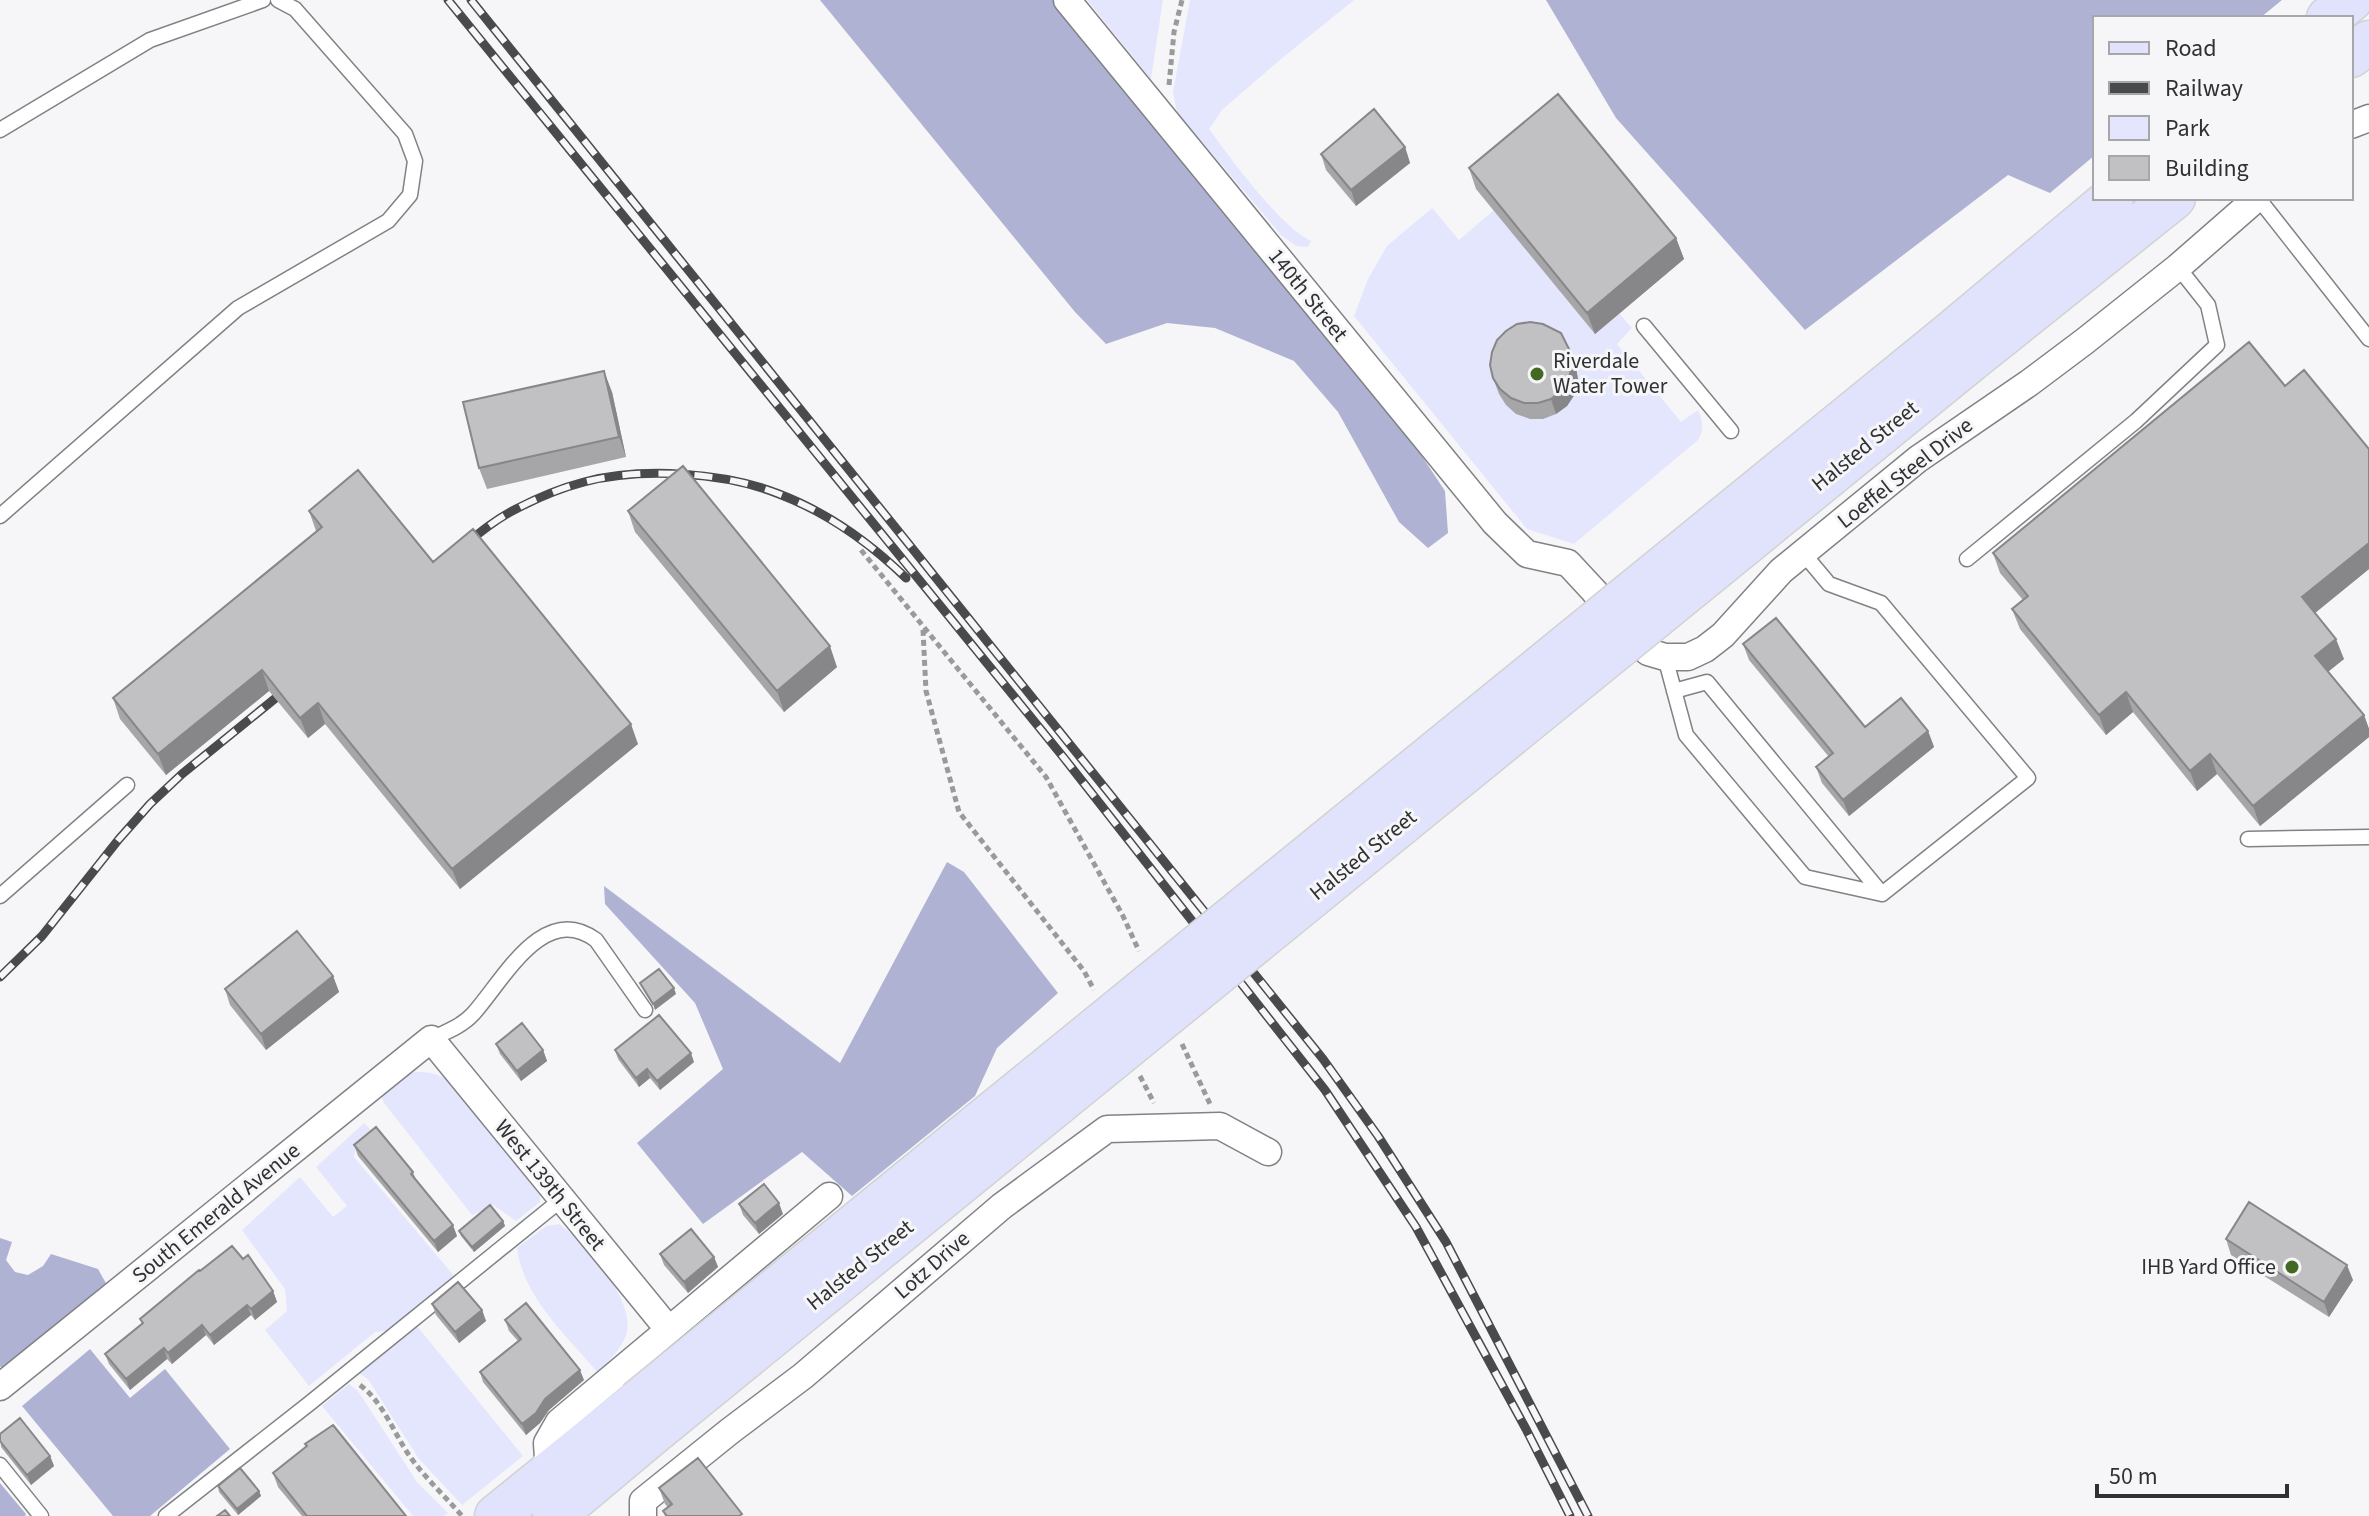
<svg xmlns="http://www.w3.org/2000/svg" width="2369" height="1516" font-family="'Source Sans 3',sans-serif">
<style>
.green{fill:#e4e6fe}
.forest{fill:#b0b2d4}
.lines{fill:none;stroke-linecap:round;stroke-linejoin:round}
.lane-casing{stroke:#818285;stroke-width:17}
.street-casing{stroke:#818285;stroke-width:29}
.primary-casing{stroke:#d1d2d2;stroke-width:45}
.path{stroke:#999a9c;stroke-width:5;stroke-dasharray:6 4;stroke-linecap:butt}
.lane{stroke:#fff;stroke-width:14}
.street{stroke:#fff;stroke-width:26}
.primary{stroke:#e1e3fd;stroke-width:42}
.rail-casing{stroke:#494a4c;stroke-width:9}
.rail{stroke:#f6f6f9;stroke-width:6;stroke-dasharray:18;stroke-linecap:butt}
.primary-bridge-casing{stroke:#d1d2d2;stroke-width:45;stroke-linecap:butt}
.primary-bridge{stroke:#e1e3fd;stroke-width:42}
.wall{fill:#a6a6a9}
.shaded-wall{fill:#878789}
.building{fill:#c1c1c4;stroke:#878789;stroke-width:2}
.poi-dot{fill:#436821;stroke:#f6f6f9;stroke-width:3}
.labels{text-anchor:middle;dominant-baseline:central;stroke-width:6;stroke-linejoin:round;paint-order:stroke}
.street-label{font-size:22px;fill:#303132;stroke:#f6f6f9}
.poi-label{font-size:22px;fill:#303132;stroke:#f6f6f9;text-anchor:start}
</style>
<rect width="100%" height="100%" fill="#f6f6f9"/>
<!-- green -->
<path class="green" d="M1087,0h76l-12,79z
M1190,0h164l-73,59 -59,51 -13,19c22,30 71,97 102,112l-3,6 -12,-1 -15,-11 -104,-123 -4,-20z
M1432,208l27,32 35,-30 100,123 25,-20 13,15 -15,16 64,78 17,-12c5,11 6,19 0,30l-124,104 -47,-15 -173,-213 14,-37 19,-33z
M416,1072c11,0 21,1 30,7 34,23 71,82 94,116v7l-24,19 -23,-16 -21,10 -88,-112 -3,-8 22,-20z
M364,1123l9,9 -17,15 -2,10 101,120 -67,54 -13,1 -66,54 -44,-56 22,-19 -2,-22 -43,-59 58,-53 33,40 14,-11 -31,-39z
M559,1224c26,18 81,80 66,114 -6,13 -18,25 -27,35 -31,-37 -75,-76 -81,-125l29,-22z
M417,1326l106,130 -61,49 -43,-46 -51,-80 -10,-6z
M349,1384l9,7 59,91 31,31 -4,3h-31l-91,-110z"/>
<!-- forest -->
<path class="forest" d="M820,0h233l337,408 55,83 3,42 -20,15 -29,-26 -61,-110 -44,-51 -79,-33 -48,-5 -61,21 -31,-32z
M1546,0h736l-22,18h-165v137l-45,38 -42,-18 -203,155 -189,-212z
M947,862l17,10 94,121 -61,55 -22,48 -123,100 -50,-44 -99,72 -66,-81 86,-74 -28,-66 -90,-99 -1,-18 236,177z
M0,1238l12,4 -6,18 9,12 13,3 15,-9 8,-12 47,15 9,16 -104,85 -3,-4z
M90,1349l40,49 35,-29 65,80 -80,67h-37l-91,-110z
M0,1483l26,31 -1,2h-25z"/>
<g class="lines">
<!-- lane casing -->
<g class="lane-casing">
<path id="lane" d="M0,130l150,-90 113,-40
M2258,198l111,141
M1644,326l87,105
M0,516l238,-208 150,-87 22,-26 5,-34 -10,-27 -110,-125 -17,-9
M1967,559l169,-138 81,-76 -9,-40 -30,-38
M1665,657l21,78 119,142 77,17 146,-116 -147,-175 -52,-19 -26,-31
M1674,691l33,-9 175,212
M2248,839l121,-2
M0,896l127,-111
M431,1039c15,-7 31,-13 42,-25 30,-33 70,-113 123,-74l49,70
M0,1465l41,51
M166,1516l144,-113 252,-204"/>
</g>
<!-- street casing -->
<g class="street-casing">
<path id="street" d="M1067,0l428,523 32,31 41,9 26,28 35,45 19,16 17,5h23l17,-8 18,-14 58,-64 137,-112 111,-76 56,-42 93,-74 79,-69
M2351,125l18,-7
M0,1387l431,-348 238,291
M549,1474l-2,-31 12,-21 270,-226
M643,1516v-15l87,-70 73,-55 199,-170 105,-77 113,-3 48,26"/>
</g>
<!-- primary casing -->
<g class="primary-casing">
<path id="primary" d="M2328,18l23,-18
M2351,56l18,-14
M1946,337l166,-139
M1970,361l204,-163
M496,1516l141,-114
M554,1516l104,-87"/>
</g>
<!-- path -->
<path class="path" d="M1169,85l5,-53 8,-32
M861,550l185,227 77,139 16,35
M923,630l3,61 33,121 125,159 10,19
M1182,1044l28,60
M1140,1076l14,27
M360,1385c24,18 34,49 51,73 15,21 35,39 51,58"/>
<!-- lane -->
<use href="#lane" class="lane"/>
<!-- street -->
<use href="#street" class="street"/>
<!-- primary -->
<use href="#primary" class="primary"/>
<!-- rail casing -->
<g class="rail-casing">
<path id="rail" d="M448,0l616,758 261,332 91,137 110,202 44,87
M471,0l852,1059 55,77 68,106 142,274
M461,548c17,-14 35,-29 55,-39 21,-11 45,-21 68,-27 57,-15 140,-10 195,12 47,18 90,48 127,84
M0,977l42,-41 77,-97 31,-35 32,-30 111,-90"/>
</g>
<!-- rail -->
<use href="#rail" class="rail"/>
<!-- primary-bridge casing -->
<g class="primary-bridge-casing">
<path id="primary-bridge" d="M637,1402l1309,-1065
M658,1429l1312,-1068"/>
</g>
<!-- primary-bridge -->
<use href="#primary-bridge" class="primary-bridge"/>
</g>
<!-- wall -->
<path class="wall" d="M1405,147l5,16 -54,43 -30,-36 -5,-16z
M1469,168l207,70 8,21 -89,75 -119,-145z
M1576,367l2,13 -3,14 -8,12 -11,8 -13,5h-13l-14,-5 -10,-9 -7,-11 -6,-16z
M612,392l14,65 -139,32 -8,-21z
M309,511l124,51 205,182 -178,145 -135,-165 -17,14 -39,-47 -103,84 -46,-56 -7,-21 203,-167z
M628,511l209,156 -53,45 -149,-180z
M1993,553l376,16 -54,44 29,46 -16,12 36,44 5,14v8l-109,89 -43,-52 -20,17 -64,-79 -27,23 -86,-106 -8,-20 11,-9 -23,-27z
M1743,644l122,83 63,4 6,16 -85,69 -27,-33 -6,-16 13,-10 -80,-97z
M333,976l6,16 -73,58 -36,-45 -5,-16z
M496,1044l47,6 4,11 -26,20 -21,-27z
M615,1050l79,12 -34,28 -10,-12 -11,9 -21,-28z
M354,1145l59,27 4,10 40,54 -19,16 -80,-96z
M739,1204l44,10 -24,20 -16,-19z
M503,1221l2,5 -31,26 -13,-16 -2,-5z
M2226,1239l127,41 -24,37 -98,-62z
M660,1254l54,3 4,10 -30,26 -24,-28z
M243,1259l30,32 4,11 -22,18 -4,-5 -37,30 -8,-10 -34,29 -5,-5 -37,31 -21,-26 -4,-10 37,-30 -2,-5 60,-48z
M432,1304l50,6 4,11 -27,22 -23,-28z
M505,1320l79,60 -35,30 -9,13 -14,12 -43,-53 -3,-10 38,-31 -9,-10z
M0,1434l50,22 4,10 -23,19 -30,-38z
M305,1444l101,72h-104l-24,-29 -5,-14 33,-27z
M218,1486l41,5 2,5 -23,19 -19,-23z
M659,1488l83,28h-77l-2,-5 5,-4 -3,-3z"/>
<!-- shaded-wall -->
<path class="shaded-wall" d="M1405,147l5,16 -54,43 -5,-16z
M1676,238l8,21 -89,75 -8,-21z
M1570,351l6,16 2,13 -3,14 -8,12 -11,8 -5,-15z
M604,371l8,21 14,65 -7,-20z
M2369,543v26l-59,48 -8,-20z
M2336,639l8,20 -21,17 -8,-20z
M830,646l7,21 -53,45 -7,-21z
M262,670l7,21 -103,84 -8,-21z
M2126,692l7,20 -27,23 -7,-20z
M318,703l7,21 -17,14 -8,-20z
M2364,715l5,14v8l-109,89 -7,-20z
M631,724l7,20 -178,145 -8,-20z
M1928,731l6,16 -85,69 -6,-16z
M2210,754l7,20 -20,17 -7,-20z
M333,976l6,16 -73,58 -5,-16z
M674,988l2,6 -21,16 -2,-6z
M543,1050l4,11 -26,20 -4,-10z
M691,1053l3,9 -34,28 -3,-9z
M647,1069l3,9 -11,9 -3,-9z
M779,1203l4,11 -24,20 -4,-11z
M503,1221l2,5 -31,26 -2,-5z
M453,1225l4,11 -19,16 -4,-11z
M714,1257l4,10 -30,26 -4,-11z
M2347,1265l6,15 -24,37 -5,-15z
M273,1291l4,11 -22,18 -4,-11z
M247,1305l4,10 -37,30 -4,-10z
M482,1310l4,11 -27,22 -4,-11z
M202,1325l4,10 -34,29 -4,-11z
M164,1348l3,11 -37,31 -4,-11z
M580,1370l4,10 -35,30 -9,13 -14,12 -4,-11 23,-25z
M50,1456l4,10 -23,19 -4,-10z
M259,1491l2,5 -23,19 -1,-6z"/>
<!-- building -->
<path class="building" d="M1558,94l118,144 -89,75 -118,-145z
M1374,109l31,38 -54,43 -30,-36z
M1530,322l13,2 18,9 9,18 2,14 -3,13 -7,12 -11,9 -13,4h-14l-13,-5 -11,-9 -7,-11 -3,-13 2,-13 5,-12 9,-9 11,-7z
M2249,342l36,44 19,-16 65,79v94l-67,54 34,42 -21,17 49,59 -111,91 -43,-52 -20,17 -64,-79 -27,23 -87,-106 16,-13 -35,-43z
M604,371l15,66 -140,31 -16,-66z
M683,466l147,180 -53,45 -149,-180z
M358,470l75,92 40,-33 158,195 -179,145 -134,-166 -18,15 -38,-48 -104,84 -45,-56 209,-171 -13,-16z
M1776,618l89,109 36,-29 27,33 -85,69 -27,-33 17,-14 -90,-109z
M297,931l36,45 -72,58 -36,-45z
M659,969l15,19 -21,16 -13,-21z
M659,1015l32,38 -34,28 -10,-12 -11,9 -21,-28z
M522,1023l21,27 -26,21 -21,-27z
M376,1127l37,45 -2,2 42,51 -19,16 -80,-96z
M764,1184l15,19 -24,20 -16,-19z
M2249,1202l98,63 -23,37 -98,-63z
M490,1205l13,16 -31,26 -13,-16z
M691,1229l23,28 -30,25 -24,-28z
M232,1246l11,13 5,-4 25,36 -22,18 -4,-4 -37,30 -8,-10 -34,28 -4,-5 -38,31 -21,-25 38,-31 -3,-4 59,-49 1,1z
M458,1282l24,28 -27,22 -23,-28z
M526,1303l54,67 -35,29 -9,14 -14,11 -42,-52 41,-33 -16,-19z
M20,1418l30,38 -23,19 -27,-34v-7z
M333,1425l73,91h-99l-34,-43 34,-27 -2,-2z
M698,1458l44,56 -3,2h-72l-4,-5 9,-7 -13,-16z
M240,1468l19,23 -22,18 -19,-23z
M225,1510l5,6h-13z"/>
<!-- markers -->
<g class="poi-dot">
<circle cx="1537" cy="374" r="8"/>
<circle cx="2292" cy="1267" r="8"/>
</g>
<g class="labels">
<!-- street labels -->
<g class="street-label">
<text transform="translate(1308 295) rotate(51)">140th Street</text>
<text transform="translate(1865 446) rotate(-39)">Halsted Street</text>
<text transform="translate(1905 473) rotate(-38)">Loeffel Steel Drive</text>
<text transform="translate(1363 855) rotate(-39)">Halsted Street</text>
<text transform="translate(550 1185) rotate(51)">West 139th Street</text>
<text transform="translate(216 1213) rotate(-39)">South Emerald Avenue</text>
<text transform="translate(860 1265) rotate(-39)">Halsted Street</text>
<text transform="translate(932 1265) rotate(-41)">Lotz Drive</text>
</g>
<!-- poi labels -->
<g class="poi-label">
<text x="1553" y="361">Riverdale<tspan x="1553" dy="25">Water Tower</tspan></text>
<text x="2276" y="1267" text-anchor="end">IHB Yard Office</text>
</g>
</g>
<!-- legend -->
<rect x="2093" y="16" width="260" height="184" fill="#f6f6f9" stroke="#a7a7a9" stroke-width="2"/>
<rect x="2109" y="42" width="40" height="12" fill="#e1e3fd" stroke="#a7a7a9" stroke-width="2"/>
<text x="2165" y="56" font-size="24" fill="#303132">Road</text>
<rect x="2109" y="82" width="40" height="12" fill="#494a4c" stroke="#a7a7a9" stroke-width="2"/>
<text x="2165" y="96" font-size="24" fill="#303132">Railway</text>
<rect x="2109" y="116" width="40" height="24" fill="#e4e6fe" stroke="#a7a7a9" stroke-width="2"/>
<text x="2165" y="136" font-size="24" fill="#303132">Park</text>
<rect x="2109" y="156" width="40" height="24" fill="#c1c1c4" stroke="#a7a7a9" stroke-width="2"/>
<text x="2165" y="176" font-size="24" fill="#303132">Building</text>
<!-- scale -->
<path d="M2097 1484v12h190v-12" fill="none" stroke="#303132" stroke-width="4"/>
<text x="2109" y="1484" font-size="24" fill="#303132" stroke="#f6f6f9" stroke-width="6" paint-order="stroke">50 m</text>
</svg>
